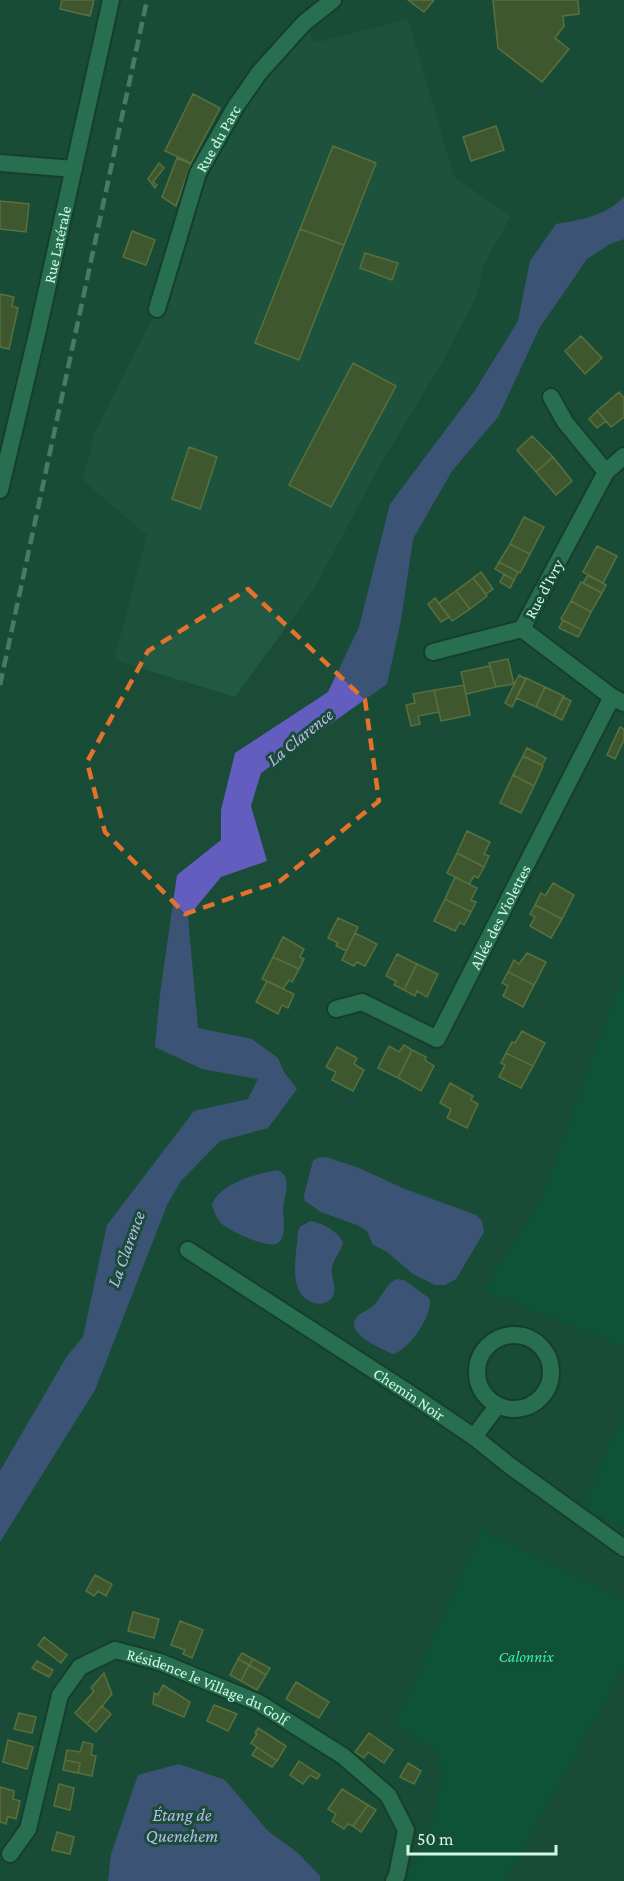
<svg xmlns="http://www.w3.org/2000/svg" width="624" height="1881" font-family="'Crimson Pro',serif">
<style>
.built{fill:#225943}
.green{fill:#005b3d}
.water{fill:#645dc0}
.building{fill:#6c6524;stroke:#a49b46;stroke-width:1.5}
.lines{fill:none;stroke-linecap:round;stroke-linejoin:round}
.minor-casing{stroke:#112e22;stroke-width:20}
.minor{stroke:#3a9972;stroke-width:16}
.rail{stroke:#84b29d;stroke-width:4.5;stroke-dasharray:12 6;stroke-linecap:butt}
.marked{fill:none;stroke:#e4712c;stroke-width:4.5;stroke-dasharray:12 8;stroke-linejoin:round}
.labels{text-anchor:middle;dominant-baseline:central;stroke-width:6;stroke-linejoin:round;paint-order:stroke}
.street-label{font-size:16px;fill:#cefae4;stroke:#1a4c37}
.park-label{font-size:16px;font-style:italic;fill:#27f6b0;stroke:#1a4c37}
.water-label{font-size:18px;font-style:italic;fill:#b8b9ed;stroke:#1a4c37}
</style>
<rect width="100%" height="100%" fill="#1a4c37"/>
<!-- built -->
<path class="built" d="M408,19l46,158 57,39 -28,50 -5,27 -36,70 -61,100 -67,126 -79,108 -121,-37 33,-125 -64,-55 12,-48 62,-123 41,-136 38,-67 68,-83 11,20z"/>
<!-- green -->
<path class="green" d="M624,971v376l-140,-57 56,-88z
M624,1411v117l-41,-22z
M481,1530l143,69v69l-119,213h-100l24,-47 15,-60 -11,-25 -38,-24z"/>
<!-- water -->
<path class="water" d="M624,197v42l-14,5 -23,15 -47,68 -42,90 -46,54 -39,68 -12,81 -14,64 -126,89 -10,33 16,55 -46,16 -33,40 10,111 54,11 26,19 6,14 13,17 -29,39 -48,13 -39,40 -14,24 -72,185 -95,152v-71l67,-115 16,-19 24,-112 87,-114 54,-12 10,-20 -56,-10 -47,-22 5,-53 17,-119 44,-35v-30l14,-57 93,-61 31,-65 31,-123 84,-112 44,-71 12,-60 26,-37c25,-4 49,-8 68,-27z
M326,1157l33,11 46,21 71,26 6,6 2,11 -28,47 -11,6h-10l-22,-11 -27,-23 -13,-6 -6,-14 -10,-6 -36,-13 -16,-11 -1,-6 9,-34 4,-3z
M278,1170c4,2 7,5 8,10 2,8 -2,19 -3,28 0,10 4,28 -5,35 -8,7 -52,-13 -58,-21 -4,-5 -6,-11 -8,-17 6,-21 46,-32 66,-35z
M310,1221c13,2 27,10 33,21 -2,10 -9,16 -11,25 -2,10 7,24 -1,32 -4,4 -12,6 -17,4 -28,-9 -17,-49 -16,-71l2,-5z
M396,1279l8,1 25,18c6,15 -21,53 -36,56 -9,-4 -48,-20 -37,-36 4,-6 14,-8 19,-14 8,-9 10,-18 21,-25z
M179,1764l46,16 43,51 30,22 22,23v5h-212l3,-27 27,-79z"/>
<!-- building -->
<path class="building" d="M62,0h32l-4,16 -30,-7z
M408,0h26l-10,12z
M493,0h85l1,14 -16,2 1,10 -9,12 14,11 -27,33 -44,-34z
M193,94l27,14 -29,55 -26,-12z
M496,126l8,24 -33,11 -8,-24z
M333,146l43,17 -32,82 -44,-16z
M177,158l14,6 -15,42 -14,-9z
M159,163l5,5 -11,14 4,3 -2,3 -7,-9z
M0,201l29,3 -3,28 -26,-3z
M300,229l44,16 -45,115 -44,-17z
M132,231l23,9 -9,25 -23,-8z
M365,253l33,10 -6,17 -32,-12z
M0,294l14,3 -2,9 6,2 -9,41 -9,-2z
M581,336l21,22 -17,16 -20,-23z
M353,363l43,23 -65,121 -42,-22z
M619,392l5,6v19l-13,10 -14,-16z
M597,411l9,10 -9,7 -8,-9z
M532,436l21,21 -17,15 -19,-22z
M189,447l28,10 -17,52 -28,-10z
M553,457l19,24 -16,14 -20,-23z
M524,517l20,10 -14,27 -20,-10z
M510,544l20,10 -10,19 -21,-11z
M597,546l20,10 -14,27 -20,-11z
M499,562l19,10 -4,8 -19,-11z
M481,572l12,17 -7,5 -13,-16z
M504,574l10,6 -4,8 -10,-6z
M588,575l18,10 -4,8 -19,-10z
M473,578l14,18 -17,13 -14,-18z
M581,582l21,11 -11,19 -20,-11z
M456,591l14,18 -18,12 -13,-18z
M435,598l14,19 -8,5 -13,-18z
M571,601l20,11 -9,18 -21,-11z
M563,620l19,10 -4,7 -19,-9z
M508,659l6,25 -18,3 -7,-24z
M490,666l6,21 -30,7 -5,-22z
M519,675l7,4 -14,28 -7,-4z
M526,678l19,9 -9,20 -20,-9z
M464,685l6,30 -29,6 -7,-31z
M545,687l19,9 -10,20 -18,-9z
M434,690l5,22 -21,4 2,8 -9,2 -5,-21 9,-2 -2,-9z
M563,697l8,4 -9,19 -8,-4z
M620,727l4,2v11l-9,19 -8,-4z
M527,748l19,10 -4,7 -19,-9z
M523,756l20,10 -9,20 -21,-11z
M513,775l21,11 -13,27 -21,-10z
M467,831l23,11 -6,12 5,2 -5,11 -27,-14z
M457,853l27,14 -6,11 -4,-2 -5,8 -22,-11z
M455,877l22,11 -6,12 5,2 -5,10 -26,-13z
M553,883l21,12 -12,24 -27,-14 6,-12 4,3z
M445,899l26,13 -7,13 -4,-3 -5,9 -21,-10z
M535,905l27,14 -11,19 -21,-12 5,-9 -5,-3z
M338,918l20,9 -12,24 -10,-5 2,-3 -10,-5z
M355,933l22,11 -12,22 -8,-4 -3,4 -12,-6z
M283,937l21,12 -4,8 4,2 -5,10 -26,-12z
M527,953l19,9 -12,23 -26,-13 6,-12 5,4z
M397,954l20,10 -13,26 -10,-5 2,-4 -10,-5z
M273,957l26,12 -7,13 -3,-2 -6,9 -21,-10z
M417,964l21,10 -11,23 -10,-6 -2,5 -11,-6z
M508,972l26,13 -11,22 -20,-11 5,-10 -6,-3z
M267,981l27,13 -6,14 -6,-3 -4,9 -22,-12z
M522,1031l23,12 -12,23 -27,-13 6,-11 3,1z
M404,1045l8,5 -14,28 -20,-10 11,-22 10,6z
M337,1047l20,11 -3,6 10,6 -11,21 -21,-11 4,-8 -10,-5z
M412,1050l14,7 -1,3 9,6 -13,25 -23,-13z
M506,1053l27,13 -12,22 -22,-11 6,-12 -4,-2z
M450,1083l23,13 -2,4 7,4 -11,24 -20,-10 4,-9 -11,-6z
M95,1575l17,9 -6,12 -8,-5 -4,5 -8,-5z
M133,1612l26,7 -5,19 -26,-7z
M180,1621l23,9 -11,28 -9,-4 2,-4 -14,-5z
M44,1637l23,18 -6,8 -23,-18z
M242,1653l11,6 -4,6 -11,-6z
M238,1659l11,6 -8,16 -11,-6z
M253,1659l17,9 -4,7 -17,-10z
M37,1661l16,9 -4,7 -17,-9z
M249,1665l17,10 -9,15 -16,-9z
M104,1673l8,21 -25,30 -12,-11 19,-22 -3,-3z
M296,1682l33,20 -10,16 -33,-19z
M163,1685l27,17 -6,15 -31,-13 1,-11 4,2z
M214,1705l23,9 -9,17 -21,-10z
M102,1706l9,8 -15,18 -9,-8z
M19,1713l17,4 -4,16 -18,-4z
M258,1728l28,18 -9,15 -26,-18 6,-9 -2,-1z
M369,1733l24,17 -9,13 -16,-11 -4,6 -9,-6z
M8,1740l25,7 -6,22 -24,-7z
M83,1742l10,2 -2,11 5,1 -4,20 -14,-3 2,-10 -15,-3 2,-10 13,2z
M257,1747l20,14 -5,6 -20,-12z
M65,1760l15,3 -2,10 -15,-3z
M299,1761l21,14 -3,4 -7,-4 -7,9 -13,-9z
M408,1763l13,8 -7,13 -14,-7z
M59,1784l15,4 -4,22 -16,-4z
M0,1787l14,4 -1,8 7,2 -4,18 -8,-3 -2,8 -6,-2z
M342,1789l26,16 -15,21 -5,-2 -4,5 -12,-8 4,-7 -8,-5z
M368,1805l8,5 -15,22 -8,-6z
M57,1832l17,5 -4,17 -18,-4z"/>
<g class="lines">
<!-- minor casing -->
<g class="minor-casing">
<g id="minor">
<path d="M0,163l74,6"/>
<path id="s1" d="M157,309l41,-136 38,-67 23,-33 45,-50 29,-23"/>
<path d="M551,397l14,25 41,50"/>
<path d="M624,456l-18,16 -84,157 90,68 12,6"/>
<path id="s2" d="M0,490l38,-160 73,-330"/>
<path d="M433,652l89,-23"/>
<path id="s3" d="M336,1009l26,-7 75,37 175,-342"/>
<path id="s4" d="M188,1250l218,141 68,46 35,28 115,83"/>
<circle cx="514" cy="1372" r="37"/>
<path d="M474,1437l23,-31"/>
<path id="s5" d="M10,1854l18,-25 32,-134 20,-28 35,-17 45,12 99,41 84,53 45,39 18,35 -9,45 -3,6"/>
</g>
</g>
<!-- minor -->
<use href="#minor" class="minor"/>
<!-- rail -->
<path class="rail" d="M0,685l147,-685"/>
</g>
<!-- marked area -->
<path d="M0 0H624V1881H0ZM248,589l117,111 14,101 -99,80 -95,33 -80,-82 -18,-70 61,-111z" fill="#1a4c37" fill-opacity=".55" fill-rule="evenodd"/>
<path class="marked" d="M248,589l117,111 14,101 -99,80 -95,33 -80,-82 -18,-70 61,-111z"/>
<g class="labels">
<!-- street labels -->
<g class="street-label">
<text stroke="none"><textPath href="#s1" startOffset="182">Rue du Parc</textPath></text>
<text stroke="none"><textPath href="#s2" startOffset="252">Rue Latérale</textPath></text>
<text transform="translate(544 589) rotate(-62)">Rue d'Ivry</text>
<text stroke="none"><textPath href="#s3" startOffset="248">Allée des Violettes</textPath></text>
<text stroke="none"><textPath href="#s4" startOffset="264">Chemin Noir</textPath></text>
<text stroke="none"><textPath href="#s5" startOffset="342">Résidence le Village du Golf</textPath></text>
</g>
<!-- park labels -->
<g class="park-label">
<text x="526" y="1656">Calonnix</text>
</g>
<!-- water labels -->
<g class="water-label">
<text transform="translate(300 737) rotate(-39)">La Clarence</text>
<text transform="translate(126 1249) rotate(-70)">La Clarence</text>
<text x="182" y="1815">Étang de<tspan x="182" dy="21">Quenehem</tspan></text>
</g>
</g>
<!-- scale -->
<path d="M408 1845v9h148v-9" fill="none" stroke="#cefae4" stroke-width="3"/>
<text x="417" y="1845" font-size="18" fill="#cefae4" stroke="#1a4c37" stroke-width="4.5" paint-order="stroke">50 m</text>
</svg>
